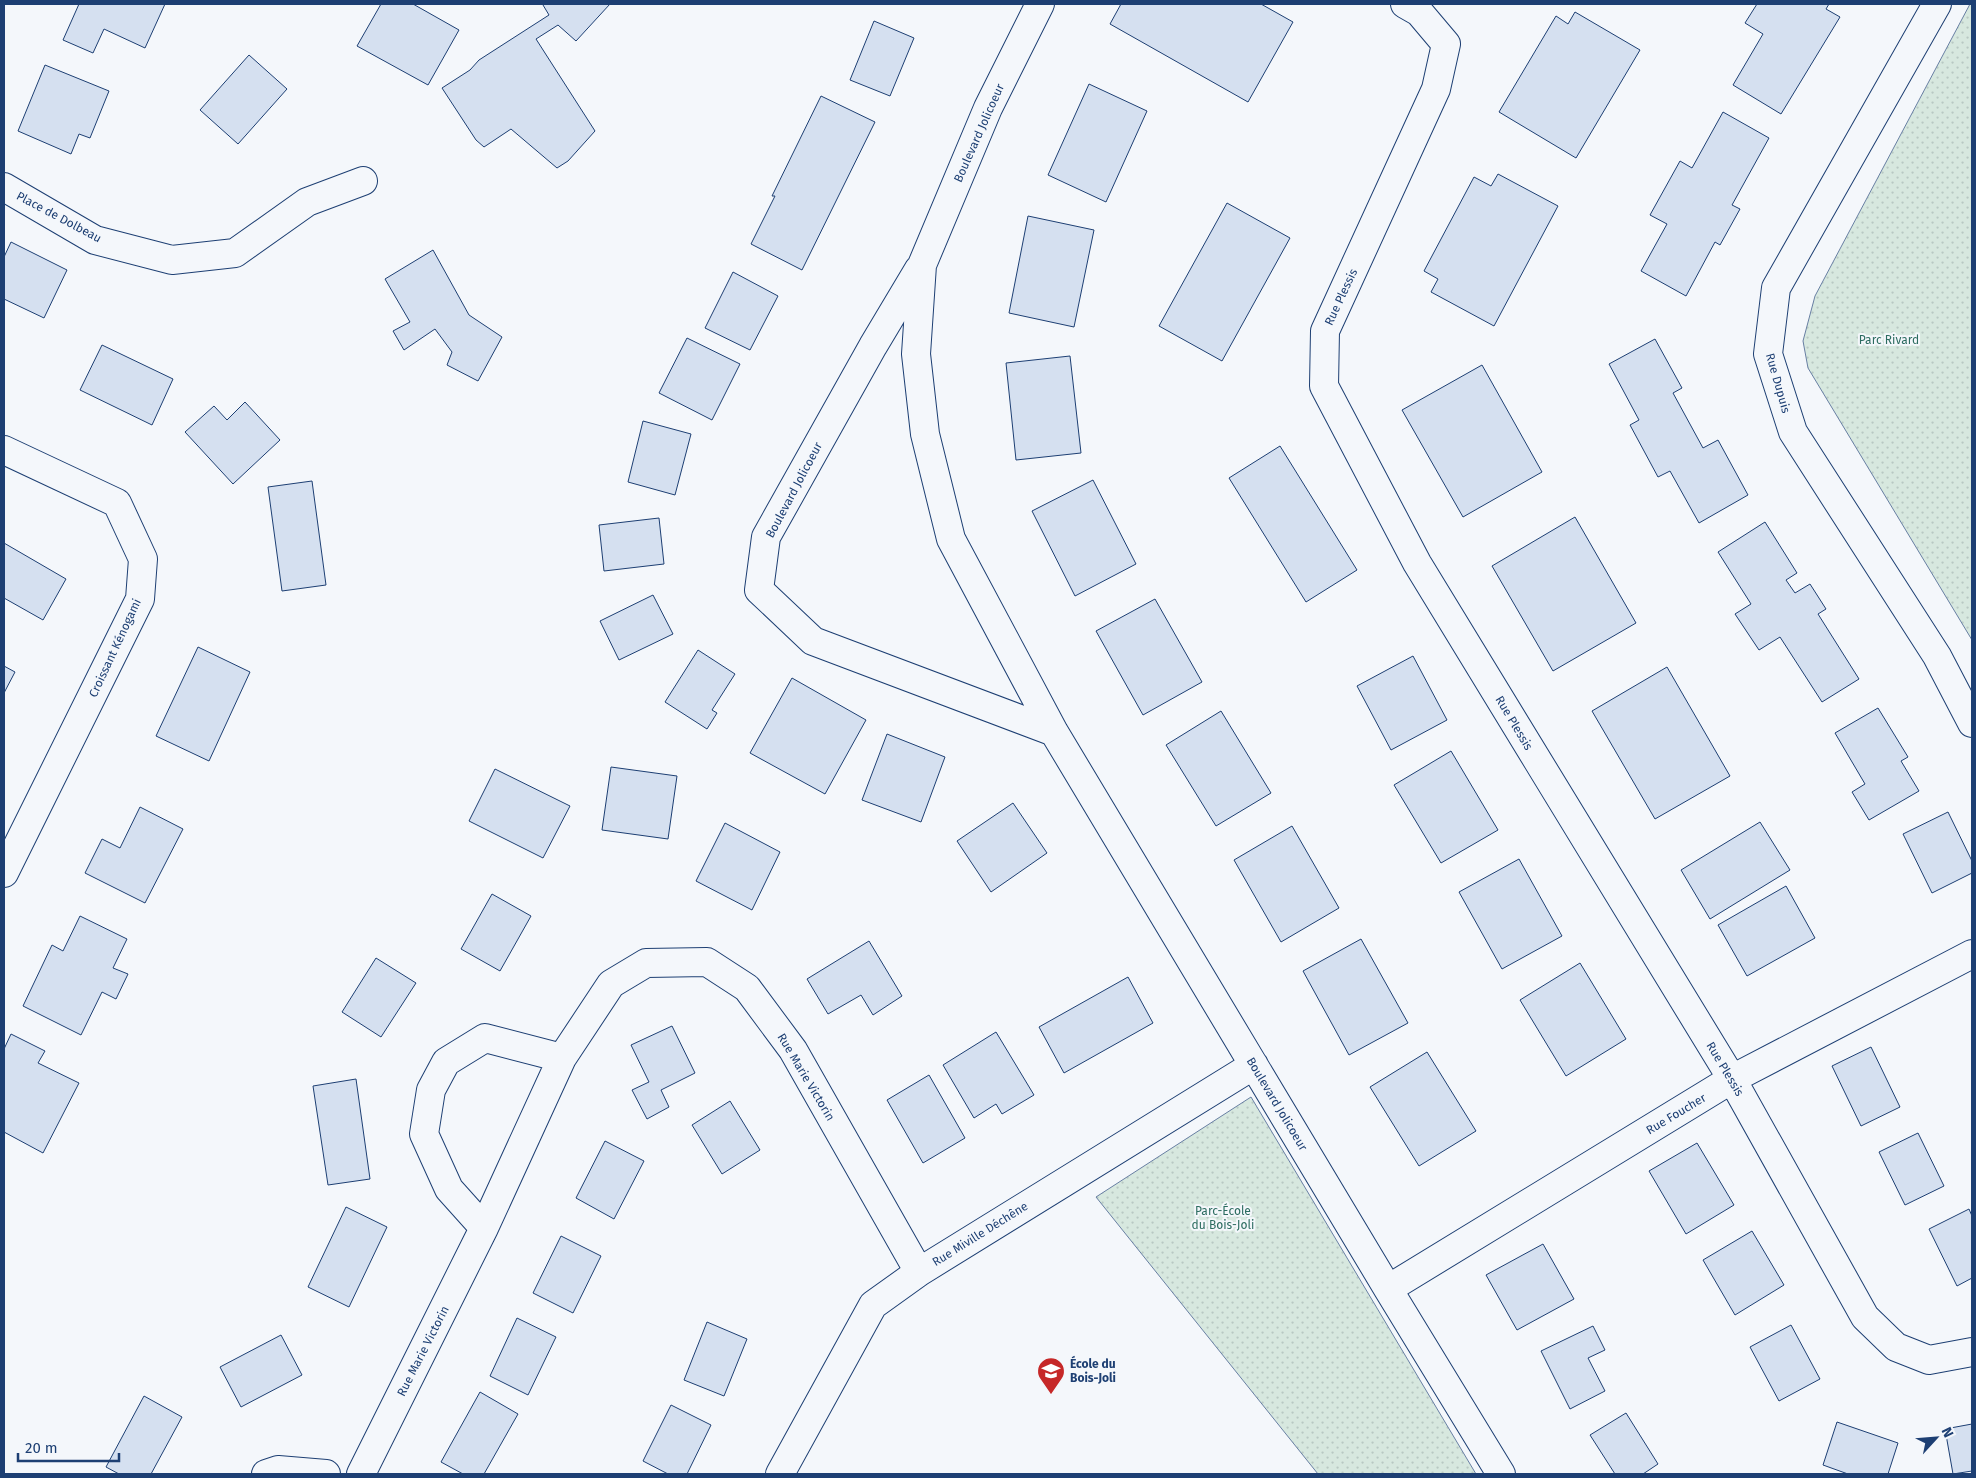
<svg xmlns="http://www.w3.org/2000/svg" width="1976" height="1478" font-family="'Fira Sans',sans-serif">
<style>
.park{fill:url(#park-dots);stroke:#687fa3}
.building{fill:#d5e0f0;stroke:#1d3f73}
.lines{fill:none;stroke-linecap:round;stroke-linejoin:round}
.street-casing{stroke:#1d3f73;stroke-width:30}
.street{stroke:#f4f7fb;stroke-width:28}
.labels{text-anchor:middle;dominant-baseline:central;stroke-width:4;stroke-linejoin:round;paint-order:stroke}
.street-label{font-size:12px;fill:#1d3f73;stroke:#f4f7fb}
.park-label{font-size:12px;fill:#2c6c60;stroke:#f4f7fb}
.poi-label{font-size:12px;font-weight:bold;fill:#1d3f73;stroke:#f4f7fb;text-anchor:start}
</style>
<defs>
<pattern id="park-dots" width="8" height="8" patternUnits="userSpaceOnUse" patternTransform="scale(1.25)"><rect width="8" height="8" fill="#d7e8df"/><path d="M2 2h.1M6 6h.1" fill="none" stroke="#b8c8c3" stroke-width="1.8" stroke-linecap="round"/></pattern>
</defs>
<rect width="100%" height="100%" fill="#f4f7fb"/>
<!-- park -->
<path class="park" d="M1970,4h2v636l-164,-272 -5,-27 12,-45z
M1251,1097l225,377h-158l-222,-277z"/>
<!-- building -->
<path class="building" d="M79,4h86l-20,44 -41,-19 -11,24 -30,-13z
M381,4h32l46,26 -31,55 -71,-39z
M544,4h66l-34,37 -18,-16 -22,14 59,92 -27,30 -11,7 -46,-39 -27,18 -8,-7 -34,-52 28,-18 9,-10 70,-45 -6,-10z
M1121,4h140l32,18 -45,80 -138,-78z
M1757,4h72l-3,5 14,8 -59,97 -48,-29 30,-51 -18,-11z
M1575,12l65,38 -64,108 -77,-46 57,-96 12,8z
M874,21l40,17 -24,58 -40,-16z
M249,55l38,34 -49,55 -38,-34z
M45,65l64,26 -19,47 -11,-4 -8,20 -53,-23z
M1089,84l58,27 -41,91 -58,-27z
M821,96l54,26 -73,148 -51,-26 24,-48h-3z
M1723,112l46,26 -37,67 8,4 -20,36 -5,-3 -29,54 -45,-25 26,-47 -17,-9 30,-54 12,7z
M1498,174l60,32 -64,120 -63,-34 7,-13 -14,-8 50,-94 17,9z
M1227,203l63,35 -68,123 -63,-35z
M1028,216l66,14 -20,97 -65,-14z
M11,242l56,28 -23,48 -40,-19v-42z
M433,250l36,65 33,22 -24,44 -31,-16 5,-13 -17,-23 -31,21 -11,-19 17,-9 -25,-43z
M733,272l45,24 -28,54 -45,-22z
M687,338l53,26 -28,56 -53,-27z
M1655,339l27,49 -9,5 30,55 15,-8 30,55 -49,28 -29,-52 -12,6 -28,-52 9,-5 -30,-56z
M102,345l71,34 -21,46 -72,-35z
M1070,356l11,97 -65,7 -10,-97z
M1482,365l60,107 -79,45 -61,-107z
M245,402l35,38 -47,44 -48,-52 29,-26 13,14z
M643,421l48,13 -16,61 -47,-13z
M1280,446l77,124 -51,32 -77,-124z
M1093,480l43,84 -61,32 -43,-85z
M312,481l14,104 -44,6 -14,-104z
M1575,517l61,106 -83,48 -61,-105z
M659,518l5,46 -60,7 -5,-46z
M1765,522l32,51 -11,7 9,13 15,-9 16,25 -8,5 41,65 -37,23 -42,-65 -21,13 -24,-36 16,-10 -33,-52z
M4,543l62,36 -23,41 -39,-22z
M653,595l20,39 -54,26 -19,-39z
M1155,599l47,83 -59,33 -47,-84z
M198,647l52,25 -41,89 -53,-25z
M698,650l37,24 -23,36 5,3 -10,16 -42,-27z
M1413,656l34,64 -56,30 -34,-64z
M4,666l11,6 -11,21z
M1667,667l63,109 -75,43 -63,-108z
M792,678l74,42 -41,74 -75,-41z
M1878,708l30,49 -7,4 18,30 -50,29 -17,-28 13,-8 -30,-51z
M1221,711l50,82 -55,33 -50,-81z
M887,734l58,23 -24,65 -59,-22z
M1451,751l47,79 -57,33 -47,-78z
M611,767l66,9 -9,63 -66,-9z
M495,769l75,37 -27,52 -74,-37z
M1013,803l34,50 -56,39 -34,-51z
M140,807l43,22 -38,74 -60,-30 17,-34 18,9z
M1948,812l24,49v12l-40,20 -29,-59z
M1760,822l30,48 -80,49 -29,-49z
M725,823l55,29 -28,58 -56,-29z
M1292,826l47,82 -58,34 -47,-82z
M1519,859l43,77 -60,33 -43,-77z
M1786,886l29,52 -68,38 -29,-51z
M492,894l39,22 -31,55 -39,-22z
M80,916l47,23 -14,29 15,6 -12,25 -14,-7 -21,43 -58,-29 29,-61 11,6z
M1361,939l47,84 -59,32 -46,-84z
M869,941l33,55 -29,19 -12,-20 -33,19 -21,-35z
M376,958l40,25 -35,54 -39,-25z
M1580,963l46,76 -60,37 -46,-76z
M1128,977l25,46 -89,50 -25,-46z
M672,1026l23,47 -34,17 8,17 -22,12 -15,-29 17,-8 -18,-37z
M996,1032l38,63 -32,19 -6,-10 -22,14 -31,-53z
M11,1034l34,17 -7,12 41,20 -36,70 -39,-21v-83z
M1871,1047l29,60 -39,19 -29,-60z
M1427,1052l49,79 -57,35 -49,-79z
M929,1075l36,63 -42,25 -36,-63z
M356,1079l14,100 -42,6 -15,-99z
M730,1101l30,49 -38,24 -30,-49z
M1918,1133l26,53 -39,19 -26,-53z
M605,1141l39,20 -30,58 -38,-21z
M1697,1143l37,62 -48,29 -37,-63z
M346,1207l41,20 -38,80 -41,-20z
M1969,1209l3,7v62l-15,8 -28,-57z
M1752,1231l32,54 -49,30 -32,-55z
M561,1236l40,20 -28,57 -40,-20z
M1543,1244l31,55 -57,31 -31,-55z
M517,1318l39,19 -28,58 -38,-19z
M707,1322l40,17 -23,57 -40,-16z
M1791,1325l29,54 -41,22 -29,-54z
M1593,1326l12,24 -17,8 17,33 -35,18 -29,-58z
M281,1335l21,40 -61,32 -21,-40z
M480,1392l38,22 -34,60h-21l-22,-12z
M144,1396l38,21 -31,57h-32l-13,-7z
M671,1405l40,20 -24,49h-19l-25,-13z
M1626,1413l32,51 -15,10h-28l-25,-39z
M1837,1422l61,21 -10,31h-40l-25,-9z
M1972,1424v47l-19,3 -8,-45z"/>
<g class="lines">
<!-- street casing -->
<g class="street-casing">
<path id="street" d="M1040,4l-52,104 -66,157 -6,89 9,80 26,105 103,193 334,557 113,185
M1405,4l14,8 27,32 -10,45 -111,242 -1,55 93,177 315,516 133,238 31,30 33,13 43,-8
M1937,4l-161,284 -8,66 25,78 144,224 35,67
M4,187l91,53 77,20 63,-7 72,-51 56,-21
M919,269l-46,77 -107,191 -7,53 54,51 241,91
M4,450l113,53 26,56 -3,40 -136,274
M484,1228l-35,-39 -25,-55 7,-44 15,-28 39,-24 77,20
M1388,1289l344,-210 240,-125
M266,1474l12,-4 48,4
M361,1474l123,-246 78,-170 49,-74 35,-21 61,-1 40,26 46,62 126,222
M780,1474l93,-169 46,-33 335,-207"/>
</g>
<!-- street -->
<use href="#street" class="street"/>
</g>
<!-- icons -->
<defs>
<g id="school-pin" transform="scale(1.4375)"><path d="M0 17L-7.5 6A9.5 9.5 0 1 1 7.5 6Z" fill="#c62828" stroke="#f4f7fb"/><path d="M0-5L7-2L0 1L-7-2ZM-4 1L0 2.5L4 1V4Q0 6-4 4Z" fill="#fff"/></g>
</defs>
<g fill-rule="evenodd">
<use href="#school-pin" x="1051" y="1371"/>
</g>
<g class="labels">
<!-- street labels -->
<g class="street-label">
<text transform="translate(979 133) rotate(-66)">Boulevard Jolicoeur</text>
<text transform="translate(59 217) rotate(28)">Place de Dolbeau</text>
<text transform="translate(1341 297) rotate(-65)">Rue Plessis</text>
<text transform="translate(1778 383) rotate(74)">Rue Dupuis</text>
<text transform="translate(794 490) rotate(-62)">Boulevard Jolicoeur</text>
<text transform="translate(115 648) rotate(-65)">Croissant Kénogami</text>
<text transform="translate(1514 723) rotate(59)">Rue Plessis</text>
<text transform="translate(1725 1069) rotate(59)">Rue Plessis</text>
<text transform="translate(806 1077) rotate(59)">Rue Marie Victorin</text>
<text transform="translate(1277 1104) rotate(59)">Boulevard Jolicoeur</text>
<text transform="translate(1676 1114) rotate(-31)">Rue Foucher</text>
<text transform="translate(980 1234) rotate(-32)">Rue Miville Déchêne</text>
<text transform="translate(423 1351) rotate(-63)">Rue Marie Victorin</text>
</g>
<!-- park labels -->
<g class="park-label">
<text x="1889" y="340">Parc Rivard</text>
<text x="1223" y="1211">Parc-École<tspan x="1223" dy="14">du Bois-Joli</tspan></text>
</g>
<!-- poi labels -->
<g class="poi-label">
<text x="1070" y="1364">École du<tspan x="1070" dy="14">Bois-Joli</tspan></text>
</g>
</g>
<!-- border -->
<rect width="1976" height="1478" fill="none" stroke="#1d3f73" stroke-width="10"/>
<!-- north arrow -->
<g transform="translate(1936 1438) rotate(64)" stroke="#f4f7fb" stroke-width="4" paint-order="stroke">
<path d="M0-4L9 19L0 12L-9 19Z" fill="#1d3f73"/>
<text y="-8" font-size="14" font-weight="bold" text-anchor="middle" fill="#1d3f73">N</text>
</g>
<!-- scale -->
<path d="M18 1453v8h101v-8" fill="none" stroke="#1d3f73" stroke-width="2.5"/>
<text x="25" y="1453" font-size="15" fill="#1d3f73" stroke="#f4f7fb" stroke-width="4" paint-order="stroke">20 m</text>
</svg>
